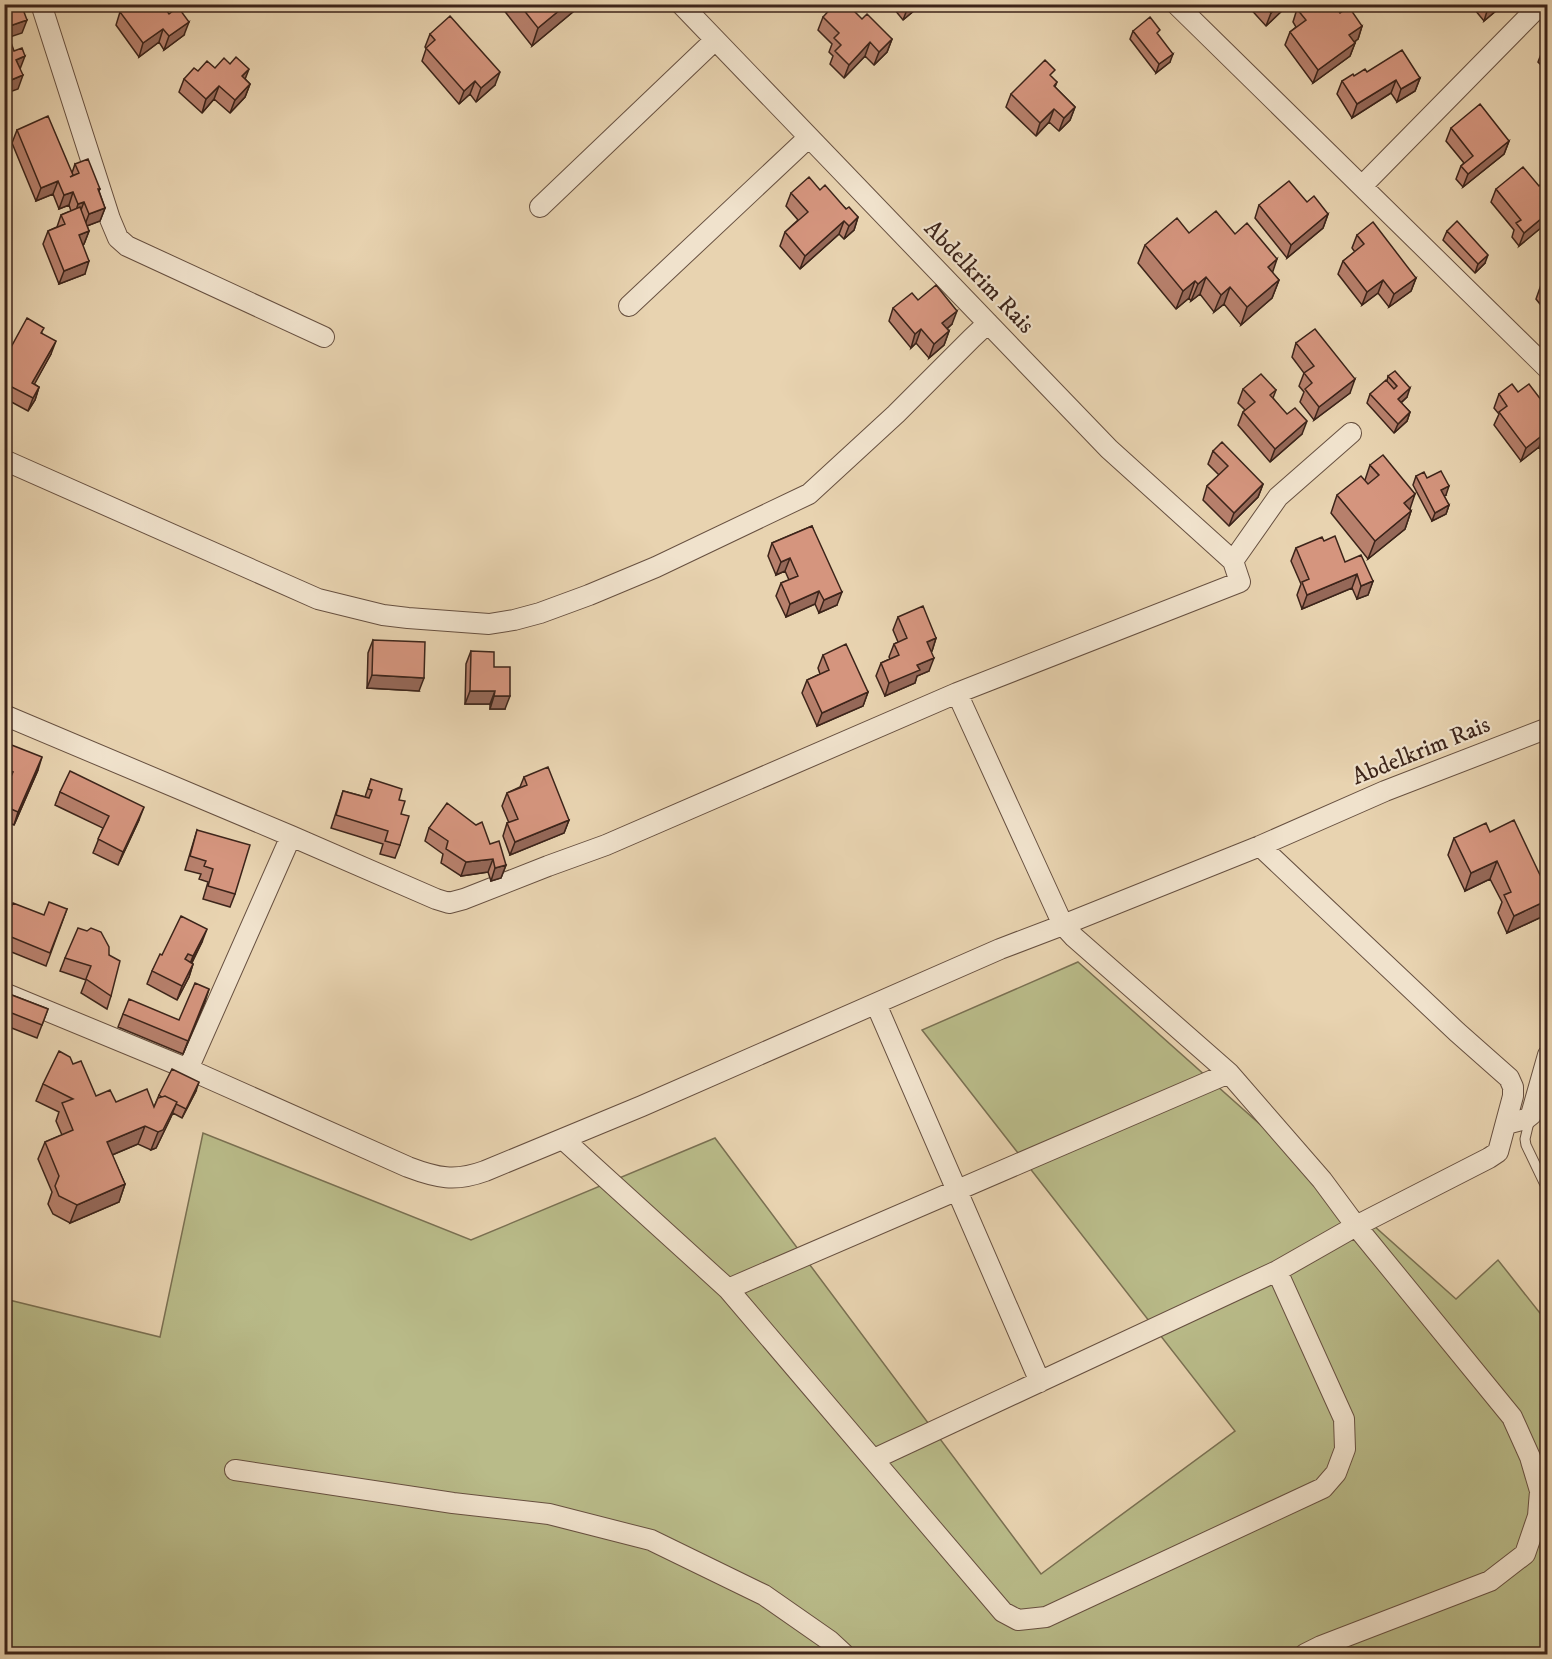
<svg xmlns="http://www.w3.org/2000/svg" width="1552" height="1659" font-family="'IM FELL DW Pica',serif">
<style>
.green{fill:#b9bb89;stroke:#7a7052;stroke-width:1.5}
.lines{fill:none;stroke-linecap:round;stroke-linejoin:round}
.lane-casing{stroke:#675040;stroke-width:11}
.street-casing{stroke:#675040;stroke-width:22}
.lane{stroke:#f0e2cc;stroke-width:9}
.street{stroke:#f0e2cc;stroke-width:20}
.wall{fill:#b7806c;stroke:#3c241a;stroke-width:1.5}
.shaded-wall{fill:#956858;stroke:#3c241a;stroke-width:1.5}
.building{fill:#d5957e;stroke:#3c241a;stroke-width:1.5}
.labels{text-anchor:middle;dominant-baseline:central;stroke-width:4.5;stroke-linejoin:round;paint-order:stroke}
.street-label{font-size:24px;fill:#3c241a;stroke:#f0e2cc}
</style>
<rect width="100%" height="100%" fill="#e8d3b0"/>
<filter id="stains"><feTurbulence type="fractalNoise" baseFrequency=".00333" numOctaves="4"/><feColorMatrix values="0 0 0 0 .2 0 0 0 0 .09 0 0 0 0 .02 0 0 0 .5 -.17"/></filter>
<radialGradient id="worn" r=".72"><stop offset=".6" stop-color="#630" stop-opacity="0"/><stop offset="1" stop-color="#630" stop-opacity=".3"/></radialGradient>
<!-- green -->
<path class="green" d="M1078,962l378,337 42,-39 49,62v332h-1542v-355l155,38 43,-204 268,107 244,-102 326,436 194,-143 -313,-401z"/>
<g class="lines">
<!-- lane casing -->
<g class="lane-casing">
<path id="lane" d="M1530,1118l-5,21 1,6 22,46"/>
</g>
<!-- street casing -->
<g class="street-casing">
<path id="street" d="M41,4l69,215 8,19 9,8 197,91
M1176,4l372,365
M1362,186l179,-182
M540,207l175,-167
M629,306l180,-169
M4,460l314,139 65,16 25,3 81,6 25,-4 26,-7 49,-18 67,-28 153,-73 87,-80 76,-76 16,-15
M1233,561l45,-64 73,-64
M957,693l106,232 197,-79 125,-55 163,-63
M4,715l287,121 145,63 13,4 15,-4 84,-33 58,-21 351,-152 283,-111 -7,-21 -124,-112 -428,-445
M4,993l184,76 103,-233
M876,1004l164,378
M188,1069l220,98c29,11 47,15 77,4l157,-65 358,-157 63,-24 11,12 155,136 93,107 34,46 156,191 18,40 10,34 -2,25 -13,38 -35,27 -169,65 -16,8
M1506,1124l20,-5 5,-4 17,-60
M563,1139l165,150 275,323 15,8 28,-3 277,-129 13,-15 9,-24 -1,-30 -67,-148
M728,1289l501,-216
M874,1459l403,-188 79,-45 133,-68 9,-6 15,-56v-9l-4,-9 -52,-46 -197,-186
M235,1470l218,33 96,11 102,26 113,55 66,46 14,13"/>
</g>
<!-- lane -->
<use href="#lane" class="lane"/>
<!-- street -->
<use href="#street" class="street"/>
</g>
<!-- wall -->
<path class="wall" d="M499,4h82l-1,2 -48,40z
M890,4h32l-19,16z
M1097,4h12l-6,7z
M1246,4h43l-23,22z
M1470,4h34l-20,17z
M1320,8l20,5 22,13 -4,13 -4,3 1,1 -5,13 -37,27 -28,-38 5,-13 6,-5 -3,-5 4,-13z
M120,12l64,23 -20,15 -5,-8 -20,15 -23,-32z
M823,17l39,2 30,20 -5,13 -13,13 -9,-9 -21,22 -14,-14 3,-8 -4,-4 3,-8 -14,-14z
M1133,31l37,31 -14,11 -26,-34z
M430,34l65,51 -19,17 -6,-8 -11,10 -37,-43 4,-12 -1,-2z
M1548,45v27l-10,-10 5,-13z
M215,68l30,11 5,5 -5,13 -15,16 -16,-14 -12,14 -23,-21 5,-13 14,-8z
M1354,76l66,2 -5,13 -18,11 -6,-9 -39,25 -15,-24 5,-13z
M1052,78l5,4 -2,5 20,20 -5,13 -11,11 -10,-9 -13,14 -30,-29 5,-13z
M1451,128l58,13 -5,13 -41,33 -7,-8 5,-13 3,-3 -18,-22z
M17,130l55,43 3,-9 25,25 -1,2 6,17 -5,13 -13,5 2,5 -5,13 -1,1 2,29 -26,10 -16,-40 5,-13 9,-4 4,-12 10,-4 -2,-6 -10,4 -6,-15 -17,7 -24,-58z
M1548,179v43l-29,24 -7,-9 2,-7 -23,-28 5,-13 43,-3z
M820,190l38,27 -4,13 -10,9 -5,-5 -39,35 -20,-23 5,-14 13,-12 -12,-14 5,-13z
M1307,202l21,12 -5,14 -36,30 -32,-40 4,-13z
M1447,231l38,32 -10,10 -32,-33z
M1189,233l46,1 44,46 -7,18 -31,27 -17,-21 -10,8 -14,-18 -9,7 -2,-3 -13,11 -38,-46 7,-18z
M1357,235l59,43 -5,13 -22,16 -11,-14 -16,12 -24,-31 5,-13 12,-9 -3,-4z
M1548,277v37l-12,-15 6,-17z
M918,300l34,24 -5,5 2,2 -5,14 -15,13 -13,-15 -5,5 -22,-27 4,-13z
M42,333l9,21 -17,30 5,3 -4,13 -7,11 -24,-13v-38z
M1296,343l54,50 -36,27 -14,-18 4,-10 -5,-6 5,-13 -12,-16z
M1388,376l19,21 -6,6 9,9 -3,9 -13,12 -27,-30 3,-9 17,-13z
M1243,389l33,1 -3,8 29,36 -32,28 -32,-37 5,-13 2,-2 -7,-7z
M1518,392l30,17v36l-7,5 -2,-3 -18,14 -27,-36 5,-11 -5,-6 5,-14z
M1213,451l50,33 -5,13 -29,29 -26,-26 4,-14 12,-11 -11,-11z
M1370,465l41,46 -6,18 -37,30 -37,-46 6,-18 28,-15z
M1416,476l11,2 19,17 -2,1 5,9 -3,9 -14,7 -19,-36z
M812,526l25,79 -18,8 -4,-9 -29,13 -10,-21 5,-13 8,-3 -4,-9 -9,4 -8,-19 4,-13z
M1324,541l21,21 28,19 -5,14 -11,4 -5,-11 -50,21 -5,-14 4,-11 -10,-23 5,-13z
M898,617l38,21 -4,13h-1l-2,20 -12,5 -2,7 -30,13 -9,-20 5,-13 9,-4 -1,-2 5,-13 4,-2 -5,-12z
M373,640l46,51 -52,-3 1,-35z
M471,651l23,16 11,42h-15v-5h-25l1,-40z
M823,655l45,37 -5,14 -46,20 -15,-33 5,-13 13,-6 -2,-6z
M4,742l34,28 -24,55 -10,-4v-28l4,-8 -4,-2z
M524,777l45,43 -5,13 -54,22 -7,-19 4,-13h2l-7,-17 5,-13 13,-6z
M371,779l28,21 2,14 -1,31 -5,13 -15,-4 3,-10 -52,-16 12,-37 22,6z
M60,792l79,28 -21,45 -25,-12 10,-25 -48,-23z
M429,828l61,16 16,21 -5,13 -10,3 -3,-9 -27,4 -20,-13 2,-9 -18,-13z
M197,830l38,64 -5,13 -27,-8 5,-17 -9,-3 2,-5 -16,-4z
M1490,832l50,43 8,8v31l-41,19 -9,-20 4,-11 -12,-23 -25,12 -17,-36 6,-17z
M67,909l-21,57 -42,-17v-24z
M202,942l-10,21 1,1 -4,13 -12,23 -30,-16 5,-13 10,-16z
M109,955l2,41 -4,13 -26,-16 5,-13 -26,-9 5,-13z
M209,989l-26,65 -65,-27 5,-13 56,6z
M4,992l44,17 -11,29 -33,-13z
M73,1064l23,32 20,6 38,5 5,-12 37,-4 -14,27 -9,-5 -17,35 -5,2 -13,-6 -26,11 13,29 -6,18 -49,21 -17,-9 -5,-10 4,-12 -14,-33 7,-17 17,-7 -6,-14 3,-9 -23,-11 7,-17z"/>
<!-- shaded-wall -->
<path class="shaded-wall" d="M567,4h14l-1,2 -48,40 6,-18z
M911,4h11l-19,16 5,-13z
M1105,4h4l-6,7z
M1280,4h9l-23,22 5,-13z
M1493,4h11l-20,17 4,-13z
M27,20l-5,13 -18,6v-11z
M189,22l-5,13 -20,15 5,-14z
M1362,26l-4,13 -14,10 5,-14z
M163,29l-4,13 -20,15 4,-14z
M892,39l-5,13 -13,13 5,-13z
M870,42l-5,14 -21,22 5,-13z
M1355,43l-5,13 -37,27 5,-13z
M1173,54l-3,8 -14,11 3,-9z
M25,56l-5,13 -4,-9z
M249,69l-5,13 -2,-6z
M500,72l-5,13 -19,17 5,-14z
M23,75l-5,14 -14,5v-11z
M1420,78l-5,13 -18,11 4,-13z
M1396,80l-5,13 -39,25 5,-14z
M475,81l-5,13 -11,10 5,-13z
M250,84l-5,13 -15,16 5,-13z
M219,86l-5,13 -12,14 4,-14z
M1075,107l-5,13 -11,11 5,-13z
M1054,109l-5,13 -13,14 4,-13z
M1509,141l-5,13 -41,33 5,-13z
M58,181l-5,13 -17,7 5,-13z
M73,192l-4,13 -10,4 5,-14z
M84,202l-5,13 -5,2 4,-13z
M105,208l-5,13 -16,6 5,-13z
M1548,213v9l-29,24 5,-13z
M1328,214l-5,14 -36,30 4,-13z
M858,217l-4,13 -10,9 5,-13z
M844,221l-5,13 -39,35 5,-13z
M89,231l-5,13 -10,4 5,-13z
M1488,255l-3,8 -10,10 3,-9z
M1277,259l-6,18 -3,-10z
M89,261l-4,13 -26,10 5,-13z
M1206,277l-6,17 -9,7 7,-17z
M1416,278l-5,13 -22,16 5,-13z
M1279,280l-7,18 -31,27 6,-18z
M1383,280l-5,13 -16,12 5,-13z
M1195,281l-6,17 -13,11 7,-18z
M1230,287l-6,17 -10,8 7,-17z
M957,311l-5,13 -15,13 5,-14z
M921,329l-5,14 -5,5 4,-14z
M949,331l-5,14 -15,13 5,-14z
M56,341l-5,13 -23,42 4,-13z
M1355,379l-5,14 -36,27 5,-13z
M39,387l-4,13 -7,11 5,-13z
M1410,388l-3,9 -12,11 3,-9z
M1410,412l-3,9 -13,12 4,-9z
M1307,421l-5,13 -32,28 5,-13z
M1544,434l-5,13 -18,14 5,-13z
M1548,435v10l-7,5 5,-13z
M1263,484l-5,13 -29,29 5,-13z
M1449,486l-3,9 -8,4 3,-9z
M1415,494l-6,18 -5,-9z
M1449,505l-3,9 -14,7 3,-8z
M1411,511l-6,18 -37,30 7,-18z
M790,558l-5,13 -9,4 5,-13z
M1357,574l-5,14 -50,21 5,-14z
M1373,581l-5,14 -11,4 4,-13z
M819,591l-4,13 -29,13 4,-13z
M842,592l-5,13 -18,8 5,-13z
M936,638l-4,13 -10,4 5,-13z
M934,658l-5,13 -12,5 -2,7 -30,13 4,-13 28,-18z
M372,675l52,3 -5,13 -52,-3z
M470,691h25l-5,13h-25z
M868,692l-5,14 -46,20 5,-13z
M494,696h16l-5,13h-15z
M42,757l-4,13 -24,55 4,-13z
M144,807l-5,13 -21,45 5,-13z
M569,820l-5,13 -54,22 5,-13z
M493,859l-5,13 -27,4 5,-14z
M1497,861l-7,18 -25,12 6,-18z
M506,865l-5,13 -10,3 4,-13z
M1548,900v14l-41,19 7,-17z
M207,929l-5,13 -14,27 5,-13z
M193,964l-4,13 -12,23 5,-14z
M209,989l-4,13 -22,52 5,-13z
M199,1082l-3,9 -14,27 4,-9z
M177,1102l-7,17 -14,29 -5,2 7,-18z
M145,1126l-7,18 -38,16 7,-18z
M125,1184l-6,18 -49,21 7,-18z"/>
<!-- building -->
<path class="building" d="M4,4h17l6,16 -23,8z
M131,4h31l7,10 9,-7 11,15 -20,14 -6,-7 -20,14 -23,-31z
M519,4h48l-29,24z
M835,4h12l15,15 5,-5 25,25 -13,13 -9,-10 -21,23 -14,-14 6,-6 -7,-7 5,-5 -16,-16z
M1263,4h17l-9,9z
M1303,4h15l2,4 5,-4h9l6,9 9,-6 13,19 -13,9 6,8 -37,27 -28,-38 16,-12 -9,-11z
M1486,4h7l-5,4z
M450,16l50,56 -19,16 -6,-7 -11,10 -38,-43 9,-8 -5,-6z
M1150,17l10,13 -3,3 16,21 -14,10 -26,-33z
M9,37l5,14 8,-3 3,8 -9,4 7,15 -19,8v-45z
M1548,45v9l-5,-5z
M1402,50l18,28 -19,11 -5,-9 -39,24 -15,-23 11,-7 1,2 11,-7 2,3z
M236,57l13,12 -7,7 8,8 -15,16 -16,-14 -13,13 -22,-20 10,-11 4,3 9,-10 8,7 9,-10 6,6z
M1045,60l10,10 -5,5 7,7 -3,4 21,21 -11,11 -10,-9 -14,14 -29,-29z
M1480,104l29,37 -41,33 -7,-8 12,-10 -22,-28z
M48,116l25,59 -3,2 9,-4 -4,-9 13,-5 12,30h-2l7,19 -16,6 -5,-12 -6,2 -5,-12 -9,3 -6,-14 -17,7 -24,-58z
M1523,167l16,19 9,-7v34l-24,20 -8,-10 5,-3 -25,-31z
M809,177l11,13 5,-5 21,24 3,-2 9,10 -9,9 -5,-5 -39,35 -20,-24 23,-20 -17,-19z
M1289,181l18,21 7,-6 14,18 -37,31 -32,-40z
M80,207l9,24 -10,4 10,26 -25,10 -16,-40 17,-7 -4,-9z
M1216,211l19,23 12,-11 30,36 -9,8 11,13 -32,27 -17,-20 -9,8 -15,-18 -8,7 -3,-3 -12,10 -38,-46 32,-27 12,15z
M1457,221l31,34 -10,9 -31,-33z
M1373,222l43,56 -22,16 -11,-14 -16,12 -24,-31 21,-17 -7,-9z
M1548,277v11l-6,-6z
M936,285l21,26 -15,12 7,8 -15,13 -13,-15 -6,5 -22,-26 19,-15 6,7z
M27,318l17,10 -3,5 15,8 -24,42 7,4 -6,11 -29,-15v-23z
M1315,329l40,50 -36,28 -14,-18 7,-6 -8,-10 10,-7 -18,-23z
M1395,371l15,17 -12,11 12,13 -12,12 -28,-30 16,-14 8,9 3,-3 -9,-10z
M1261,374l15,16 -6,5 17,19 8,-6 12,13 -32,28 -32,-37 12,-10 -12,-13z
M1512,384l6,8 11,-8 19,25v26l-2,2 -2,-3 -18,14 -27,-36 8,-6 -8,-12z
M1222,442l41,42 -29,29 -27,-27 21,-20 -15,-15z
M1383,455l32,39 -11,9 7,8 -36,30 -38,-46 24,-19 7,8 11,-9 -9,-10z
M1441,471l8,15 -8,4 8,15 -14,8 -19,-37 8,-4 3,6z
M812,526l30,66 -18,8 -5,-9 -29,13 -9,-21 17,-7 -8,-18 -9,4 -9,-19z
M1335,536l10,26 16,-7 12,26 -12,5 -4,-12 -50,21 -5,-13 7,-3 -13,-31 26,-11 2,4z
M923,606l13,32 -9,4 7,16 -17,7 3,5 -31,13 -8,-20 18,-8 -5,-11 13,-6 -9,-21z
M373,640l52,2 -1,36 -52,-3z
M846,644l22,48 -46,21 -15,-33 22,-10 -6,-15z
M471,651l23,1v15h16v29h-16l1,-5h-25z
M4,742l38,15 -24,55 -14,-6v-13l9,-21 -9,-4z
M548,767l21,53 -54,22 -8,-19 11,-4 -11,-26 20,-8 -3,-8z
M70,771l74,36 -21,45 -25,-13 11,-23 -49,-24z
M371,779l31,10 -3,11 6,1 -4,13 8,2 -9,29 -15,-4 3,-10 -52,-16 7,-24 26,7 3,-8 -4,-1z
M447,803l29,22 6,-3 8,22 9,-3 7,24 -11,3 -2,-9 -27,3 -20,-13 2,-8 -19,-13z
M1514,820l26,55 3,-2 5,10v17l-34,16 -10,-21 7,-3 -14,-31 -26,12 -17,-35 32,-15 4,9z
M197,830l53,15 -15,49 -27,-8 5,-17 -9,-3 2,-5 -16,-5z
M49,902l18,7 -17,44 -46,-19v-9l9,-22 31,12z
M181,916l26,13 -14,27 -5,-2 -3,5 8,5 -11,22 -30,-15 8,-17 2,1z
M78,928l9,3 4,-3 10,4 8,15v8l11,6 -9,35 -25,-17 5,-13 -26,-8z
M195,983l14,6 -21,52 -65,-27 6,-15 50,21z
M4,992l44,17 -6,16 -38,-15z
M59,1051l11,6 3,7 8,-3 15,35 14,-6 6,12 31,-13 7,18 4,-9 7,-2 12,6 -14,28 -5,2 -13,-6 -38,16 18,42 -48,21 -18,-9 -4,-10 4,-10 -14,-34 28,-12 -11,-27 11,-4 -30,-15z
M172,1069l27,13 -13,27 -10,-5 1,-2 -12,-6 -3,1 -3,-2z"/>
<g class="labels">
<!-- street labels -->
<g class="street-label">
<text transform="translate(979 277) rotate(46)">Abdelkrim Rais</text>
<text transform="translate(1421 751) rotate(-22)">Abdelkrim Rais</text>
</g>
</g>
<!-- margin -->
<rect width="1552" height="1659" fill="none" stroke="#e8d3b0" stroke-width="24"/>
<rect x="6" y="6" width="1540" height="1647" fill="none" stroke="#3c241a" stroke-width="3"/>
<rect x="12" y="12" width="1528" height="1635" fill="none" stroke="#3c241a" stroke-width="1.5"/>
<rect width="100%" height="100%" filter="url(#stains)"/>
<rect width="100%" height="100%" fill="url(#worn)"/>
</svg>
